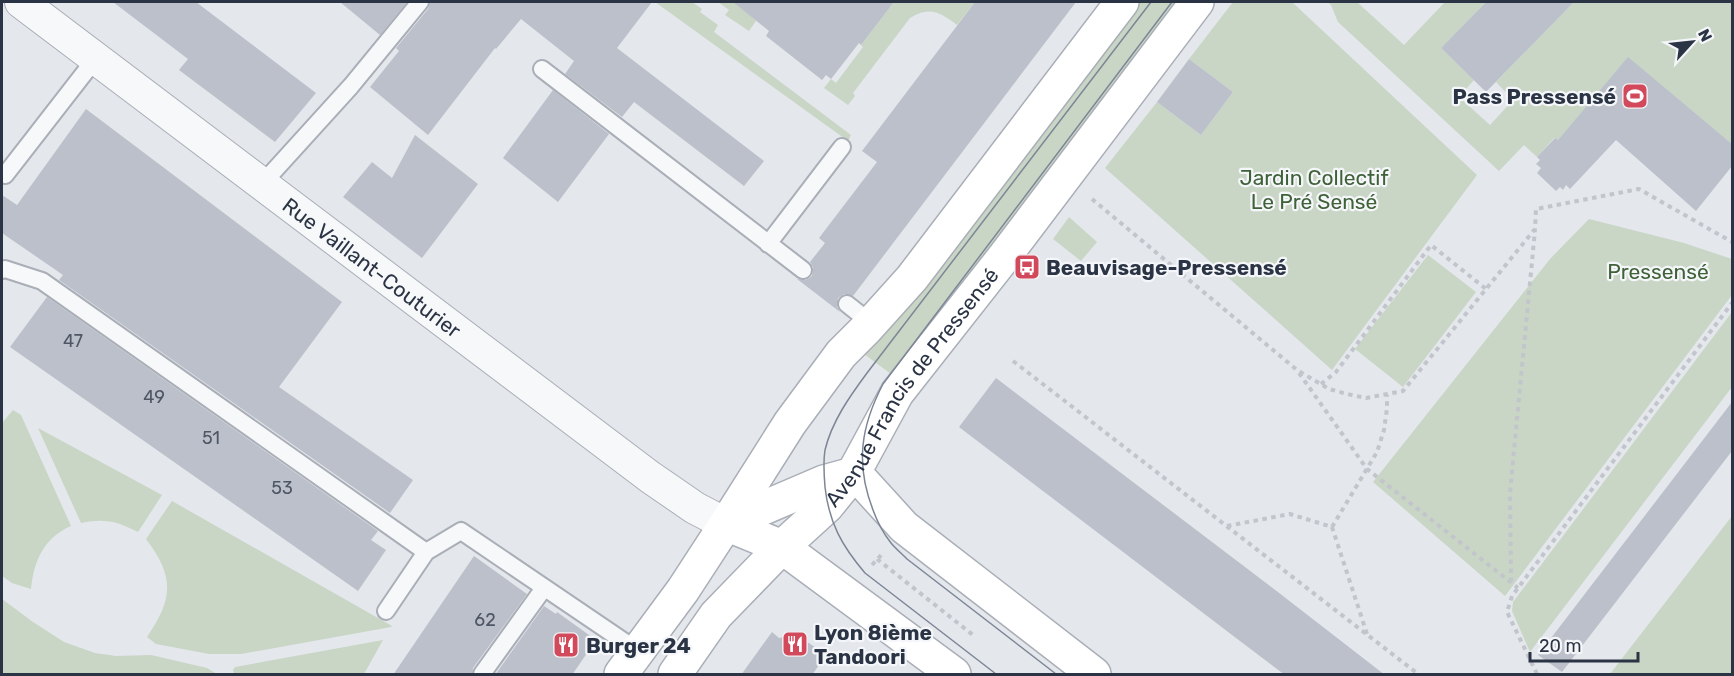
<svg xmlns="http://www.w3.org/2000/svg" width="1734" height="676" font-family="Rubik,sans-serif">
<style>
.green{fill:#c9d6c5}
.building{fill:#bbc0ca}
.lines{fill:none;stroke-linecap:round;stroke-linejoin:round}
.lane-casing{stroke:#a9aeb7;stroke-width:20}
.street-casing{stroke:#a9aeb7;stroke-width:34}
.secondary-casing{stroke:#a9aeb7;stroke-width:36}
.path{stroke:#c2c5cb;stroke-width:4;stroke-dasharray:4.5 4.5;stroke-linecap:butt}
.lane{stroke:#f7f8fa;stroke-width:16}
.street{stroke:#f7f8fa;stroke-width:32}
.secondary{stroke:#fff;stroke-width:33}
.tram{stroke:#7d8696;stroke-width:1.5}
.labels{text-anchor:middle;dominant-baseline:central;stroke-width:4.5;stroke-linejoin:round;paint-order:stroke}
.number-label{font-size:18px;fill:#4f5766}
.poi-label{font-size:21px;font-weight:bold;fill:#2b3445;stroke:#f4f6f9;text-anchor:start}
.park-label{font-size:21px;fill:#3f6138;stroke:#f4f6f9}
.street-label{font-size:21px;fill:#2b3445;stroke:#f4f6f9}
</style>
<rect width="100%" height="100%" fill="#e4e7ec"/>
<!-- green -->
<path class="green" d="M655,2h37l10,7 -2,3 18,13 -4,7 137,103 -3,6z
M718,2h42l2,2 -10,13 4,4 -7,10 -24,-16 4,-5z
M894,2h81l-18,23c-17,-13 -27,-19 -47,-7l-57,75 2,3 -7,9 -24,-17 7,-9 5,4 27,-36 -2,-2z
M1138,2h43l-286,375 -35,-26z
M1233,2h59l185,173 -145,195 -227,-202 52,-66 44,33 32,-43 -44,-33z
M1328,2h29l47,43 41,-43h41l-45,46 33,32 -15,17 31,28 23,-25 -17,-18 78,-80h158v142l-104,-86 -70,82 -4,-2 -17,19 -13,-12 -25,26 -161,-149 -7,-17z
M1069,217l28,25 -16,19 -28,-22z
M1589,219l95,24 48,16v36l-227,301 -132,-114 177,-223z
M1428,255l48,37 -73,95 -48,-38z
M1732,312v75l-202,265 -18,-41 1,-9z
M13,410l8,5 50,111c-27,12 -37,34 -40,63l-19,-6 -10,-7v-153z
M38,428l124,67 -24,37c-21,-11 -34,-14 -57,-9z
M172,501l220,125 -1,1 -150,27h-32l-53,-10 -9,-7c26,-38 28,-60 -1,-98z
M1732,516v158h-122z
M2,599l31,23 31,20 31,11 21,3 35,-1 56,13 10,6h-215z
M383,640l-19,34h-130l-1,-4 2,-3z"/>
<!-- building -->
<path class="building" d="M113,2h83l120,91 -41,49 -96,-72 9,-11z
M340,2h67l-27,33z
M430,2h222l-35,46 147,113 -20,25 -110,-84 -12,15 -57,-43 9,-13 -53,-42 -25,30 -1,-1 -67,87 -58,-48 29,-36 -3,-3 32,-39z
M733,2h161l-33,43 -2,-2 -28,36 -5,-4 -4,5 -56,-44 3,-5z
M975,2h101l-223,294 -9,-2 -6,4 -1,9 3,5 -43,-33 9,1 6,-4 1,-9 -3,-5 15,-19 -6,-5 58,-76 -15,-11z
M1486,2h88l-88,90 -45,-44z
M1628,57l104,87v22l-36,45 -80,-71 -46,49 -4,-4 -3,5 -3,-3 -4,4 -19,-18 4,-5 -5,-4 4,-4 -3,-3 18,-19 3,2z
M1189,59l44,33 -32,43 -44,-33z
M553,90l56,44 -51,68 -55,-44z
M86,109l256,193 -63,85 134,93 -23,33 -331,-233 4,-5 -61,-42v-38l15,10z
M415,135l63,49 -56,74 -79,-61 29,-35 20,16z
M47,297l331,234 -7,9 15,10 -28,41 -348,-244z
M996,378l278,211 111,86h-100l-49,-37 -277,-211z
M1732,402v49l-170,221 -24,-17z
M474,556l53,38 -54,74 -1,7h-79z
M544,606l12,8 1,-2 39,28 -24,35h-77z
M772,632l7,6 17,-4 30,21 -14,20h-71z"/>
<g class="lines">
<!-- lane casing -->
<g class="lane-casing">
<path id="lane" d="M542,69l261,201
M5,175l91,-117
M262,184l89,-98 69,-84
M768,244l74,-97
M2,270l3,-1 37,12 384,271 35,-21 177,120
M847,304l24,19
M386,611l40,-59
M482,674l62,-86"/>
</g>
<!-- street casing -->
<g class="street-casing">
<g id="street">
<path id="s1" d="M21,2l629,475 45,31 31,16"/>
</g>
</g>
<!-- secondary casing -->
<g class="secondary-casing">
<g id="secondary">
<path d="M853,474l11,9 40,44 190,147"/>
<path d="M726,524l56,23 172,127"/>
<path d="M726,524l98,-42 29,-8"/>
<path d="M621,674l62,-84 43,-66 64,-101 51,-69 26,-26 45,-50 210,-276"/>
<path id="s2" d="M675,674l41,-59 66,-68 45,-41 26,-32 44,-81 107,-136 193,-255"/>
</g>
</g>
<!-- path -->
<path class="path" d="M1092,199l205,171 32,19 18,5 19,4 37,-7 132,-162 1,-20 103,-20 93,53
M1013,361l405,313
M1299,373l68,96 151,119
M1321,384l15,-12 95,-127 55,44
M1227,526l63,-12 42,13 35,107
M1332,527l45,-75 7,-22 3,-22v-13
M877,559l96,76
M872,565l11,-12
M1511,582l-1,-89 25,-263
M1537,674l-30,-62 5,-16 220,-293"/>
<!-- lane -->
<use href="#lane" class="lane"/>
<!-- street -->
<use href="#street" class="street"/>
<!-- secondary -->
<use href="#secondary" class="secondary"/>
<!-- tram -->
<path class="tram" d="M996,674l-131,-101c-23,-27 -36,-50 -40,-86 -1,-12 -2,-25 0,-37 7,-29 25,-54 42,-77l284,-371
M1056,674l-149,-115c-5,-5 -11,-10 -16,-16 -8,-10 -14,-22 -18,-33 -18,-46 -12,-84 10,-126l289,-382"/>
</g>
<!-- icons -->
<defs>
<g id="stadium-square" transform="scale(1.35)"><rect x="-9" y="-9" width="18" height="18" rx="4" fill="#d1495b" stroke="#f4f6f9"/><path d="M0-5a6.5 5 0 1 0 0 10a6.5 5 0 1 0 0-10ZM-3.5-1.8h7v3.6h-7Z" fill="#fff"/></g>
<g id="bus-square" transform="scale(1.35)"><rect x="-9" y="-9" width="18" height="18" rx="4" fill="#d1495b" stroke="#f4f6f9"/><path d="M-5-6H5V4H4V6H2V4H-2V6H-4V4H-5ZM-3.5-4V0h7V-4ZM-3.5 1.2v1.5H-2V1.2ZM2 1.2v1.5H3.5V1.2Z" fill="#fff"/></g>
<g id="restaurant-square" transform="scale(1.35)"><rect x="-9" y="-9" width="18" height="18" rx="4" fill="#d1495b" stroke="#f4f6f9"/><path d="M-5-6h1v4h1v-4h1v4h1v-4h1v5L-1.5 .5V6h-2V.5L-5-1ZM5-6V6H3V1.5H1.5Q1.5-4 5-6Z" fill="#fff"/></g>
</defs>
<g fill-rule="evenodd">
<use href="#stadium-square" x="1635" y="96"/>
<use href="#bus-square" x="1027" y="267"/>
<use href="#restaurant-square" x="795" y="644"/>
<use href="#restaurant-square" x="566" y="645"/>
</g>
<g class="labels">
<!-- number labels -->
<g class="number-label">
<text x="73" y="341">47</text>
<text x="154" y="397">49</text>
<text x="211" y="438">51</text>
<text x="282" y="488">53</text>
<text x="485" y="620">62</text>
</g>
<!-- poi labels -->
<g class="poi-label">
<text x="1616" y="96" text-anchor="end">Pass Pressensé</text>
<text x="1046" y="267">Beauvisage-Pressensé</text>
<text x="814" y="632">Lyon 8ième<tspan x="814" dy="24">Tandoori</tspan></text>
<text x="586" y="645">Burger 24</text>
</g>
<!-- park labels -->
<g class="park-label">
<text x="1314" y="177">Jardin Collectif<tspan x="1314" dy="24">Le Pré Sensé</tspan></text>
<text x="1658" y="271">Pressensé</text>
</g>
<!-- street labels -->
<g class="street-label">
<text stroke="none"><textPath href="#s1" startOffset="440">Rue Vaillant-Couturier</textPath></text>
<text stroke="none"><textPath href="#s2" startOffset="374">Avenue Francis de Pressensé</textPath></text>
</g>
</g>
<!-- border -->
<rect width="1734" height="676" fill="none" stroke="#2b3445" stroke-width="6"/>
<!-- north arrow -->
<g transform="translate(1692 42) rotate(63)" stroke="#f4f6f9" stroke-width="4.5" paint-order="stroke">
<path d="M0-4.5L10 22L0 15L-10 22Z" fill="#2b3445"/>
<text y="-9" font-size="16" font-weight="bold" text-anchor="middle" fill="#2b3445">N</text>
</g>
<!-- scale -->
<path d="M1530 652v9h108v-9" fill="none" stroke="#2b3445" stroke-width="3"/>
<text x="1539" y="652" font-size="18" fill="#2b3445" stroke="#f4f6f9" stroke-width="4.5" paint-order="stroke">20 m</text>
</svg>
